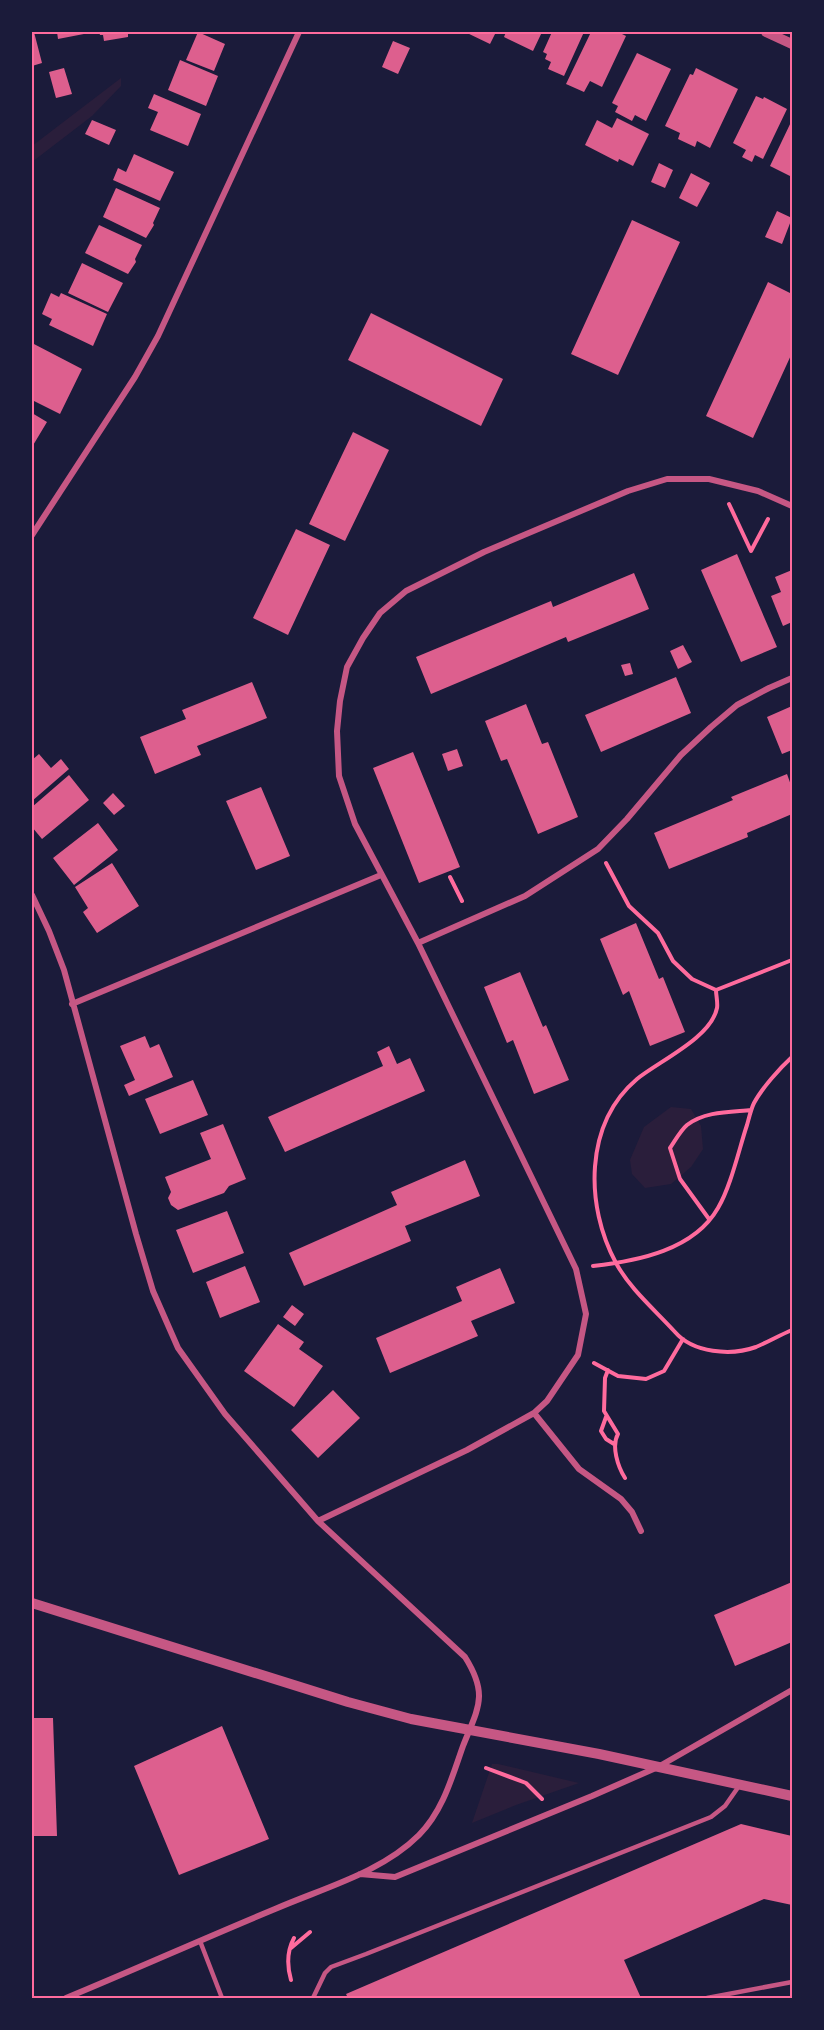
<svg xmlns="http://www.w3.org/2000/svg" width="824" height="2030" font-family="Mulish,sans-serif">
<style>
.green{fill:#2a1e3b}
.building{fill:#dd5f8e}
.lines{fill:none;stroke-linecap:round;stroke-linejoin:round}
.path{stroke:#ff6b9d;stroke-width:4}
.service{stroke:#c65784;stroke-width:4.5}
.minor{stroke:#c65784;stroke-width:6}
.tertiary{stroke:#c65784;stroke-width:10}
.neatline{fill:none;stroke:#ff6b9d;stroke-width:2}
</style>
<rect width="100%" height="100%" fill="#1b1b3a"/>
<!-- green -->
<path class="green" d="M121,78v8l-29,30 -60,46v-16z
M671,1107l20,2 10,17 2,23 -12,18 -20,17 -26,4 -13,-14 -2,-14 14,-33z
M492,1764h6l81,19 -63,22 -44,18z"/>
<!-- building -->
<path class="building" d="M32,32h2l8,31 -10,3z
M57,32h32v1l-31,6z
M99,32h29v5l-24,4 -1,-6h-3z
M198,32l27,12 -11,27 -28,-11z
M465,32h31l-6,12z
M506,32h36l-9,19 -29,-14z
M552,32h32l-20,44 -16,-7 3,-7 -6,-3 2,-5 -4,-2z
M591,32h27l8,4 -24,51 -12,-6 -6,11 -18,-8z
M393,41l17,7 -12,26 -16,-7z
M637,53l34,16 -25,52 -11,-6 -3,6 -17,-9 3,-6 -6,-3z
M180,60l38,16 -12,30 -38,-16z
M64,68l8,26 -16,4 -7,-26z
M696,68l42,21 -28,59 -13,-7 -2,6 -17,-8 2,-6 -15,-7 25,-52 3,1z
M154,94l47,20 -13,32 -38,-16 8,-18 -10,-4z
M756,96l7,3 1,-2 23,12 -24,50 -8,-4 -3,7 -10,-5 4,-7 -13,-7z
M617,118l32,16 -16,32 -14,-7 -1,3 -33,-17 12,-25 15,8z
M92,120l24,10 -7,15 -24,-11z
M792,120v57l-22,-11z
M134,154l40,18 -14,29 -47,-21 5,-12 8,4z
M659,163l14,7 -8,18 -14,-6z
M691,173l19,10 -13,24 -18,-9z
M116,188l44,20 -7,15 1,2 -8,13 -43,-21z
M777,211l15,7 -10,26 -17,-7z
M632,220l48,22 -62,133 -47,-21z
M99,225l43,20 -7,14 1,3 -8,12 -43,-21z
M82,263l41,20 -15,29 -40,-19z
M768,282l24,12v59l-39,85 -47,-22z
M51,293l8,4 2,-4 46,21 -14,32 -44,-21 3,-6 -10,-5z
M371,313l132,66 -22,47 -133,-66z
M32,343l50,26 -22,45 -28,-14z
M32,413l15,9 -15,25z
M353,432l36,18 -44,91 -36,-17z
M296,529l34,16 -42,90 -35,-17z
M737,554l40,93 -36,15 -40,-92z
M792,570v52l-9,4 -12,-30 10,-4 -6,-15z
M634,573l15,36 -81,33 -2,-5 -135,57 -15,-37 135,-56 2,6z
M683,645l9,17 -14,7 -8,-18z
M630,663l3,11 -8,2 -4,-11z
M676,677l15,36 -90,39 -16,-37z
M252,682l15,36 -70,28 4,9 -46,19 -15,-37 46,-18 -4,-9z
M526,704l16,40 6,-2 30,75 -40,17 -31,-75 -6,2 -16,-40z
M792,706v44l-10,4 -15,-37z
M457,749l6,17 -15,5 -6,-17z
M413,752l47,115 -41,16 -46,-115z
M39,754l12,14 10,-9 8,10 -37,32v-41z
M787,774l5,14v26l-45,19 1,4 -79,32 -15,-36 79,-33 -2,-3z
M69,775l20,25 -47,39 -10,-12v-20z
M261,787l29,69 -34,14 -30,-69z
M113,793l12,13 -11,9 -11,-12z
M98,823l20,27 -44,35 -21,-27z
M112,863l27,43 -42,27 -14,-21 5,-4 -13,-21z
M636,923l23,56 4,-2 22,55 -35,14 -21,-55 -6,4 -23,-56z
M520,972l23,55 3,-2 23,55 -35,14 -21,-54 -6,3 -23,-56z
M145,1036l5,12 9,-4 14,33 -44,19 -5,-11 11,-5 -15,-34z
M389,1046l8,18 13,-6 15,33 -140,61 -17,-35 115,-51 -6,-14z
M193,1080l15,35 -48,19 -15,-35z
M223,1124l23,55 -17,7 -5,7 -46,17 -7,-5 -3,-7 3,-6 -6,-15 46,-18 -11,-26z
M465,1160l15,36 -75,30 6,15 -107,45 -15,-33 108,-48 -6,-13z
M227,1211l17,42 -51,20 -17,-43z
M245,1266l15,36 -40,16 -14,-36z
M500,1268l15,35 -44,18 7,15 -88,37 -14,-35 86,-37 -6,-14z
M292,1305l12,9 -9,12 -12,-9z
M278,1324l26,18 -5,7 24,17 -29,41 -50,-36z
M333,1390l27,28 -42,40 -27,-28z
M792,1582v60l-57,24 -21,-51z
M32,1718h21l4,118h-25z
M222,1726l47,113 -90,36 -45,-109z
M741,1824l51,12v69l-28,-6 -140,61 17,38h-293l-2,-4z"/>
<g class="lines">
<!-- path -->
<path class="path" d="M729,504l22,47 17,-32
M606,863l23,43 29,27 15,28 19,18 24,11 76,-30
M450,877l12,24
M716,990c0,5 2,13 1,18 -6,30 -58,53 -80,71 -53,45 -52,127 -21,184 14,26 39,47 59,69 18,21 56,24 81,15 12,-5 24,-12 36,-17
M709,1219l-29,-40 -10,-31c5,-7 10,-17 17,-23 18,-14 44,-13 64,-15
M593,1266c45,-5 101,-16 125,-58 13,-22 21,-59 29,-83 2,-7 4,-16 7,-22 8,-15 26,-35 38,-46
M594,1363l24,13 28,3 18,-8 19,-32
M608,1370l-3,8 -1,33 14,23c-7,12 0,33 7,44
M606,1417l-5,14 5,8 8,5
M486,1768l40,15 16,16
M291,1948l19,-16
M291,1980c-4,-14 -4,-29 3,-42"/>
<!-- service -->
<path class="service" d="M200,1941l22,57
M313,1998l12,-25 6,-6 35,-13 345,-137 14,-11 14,-20
M707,1998l85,-16"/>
<!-- minor -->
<path class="minor" d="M32,535l103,-158 23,-41 141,-304
M32,895l17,36 15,39 72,264 17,57 25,57 47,66 93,107 147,136c24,38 13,51 -2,89 -11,31 -20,65 -44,89 -38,38 -96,53 -144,74 -70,29 -139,60 -209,89
M418,943l107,-47 73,-47 29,-30 54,-64 30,-28 26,-22 32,-17 23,-10
M72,1004l309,-129
M534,1413l45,56 42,30 11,13 9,19
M318,1521l149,-71 67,-37 13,-12 31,-46 8,-41 -10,-45 -158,-326 -63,-119 -16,-48 -2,-45 3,-30 7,-34 16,-29 17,-25 26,-22 78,-39 144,-61 39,-12h42l49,12 34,15
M360,1874l35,3 197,-81 66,-29 134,-77"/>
<!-- tertiary -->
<path class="tertiary" d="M766,32l26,12
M32,1603l316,99 63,17 188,35 193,42"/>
</g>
<!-- border -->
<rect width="824" height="2030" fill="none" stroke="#1b1b3a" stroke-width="66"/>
<rect x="33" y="33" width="758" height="1964" class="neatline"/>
</svg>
